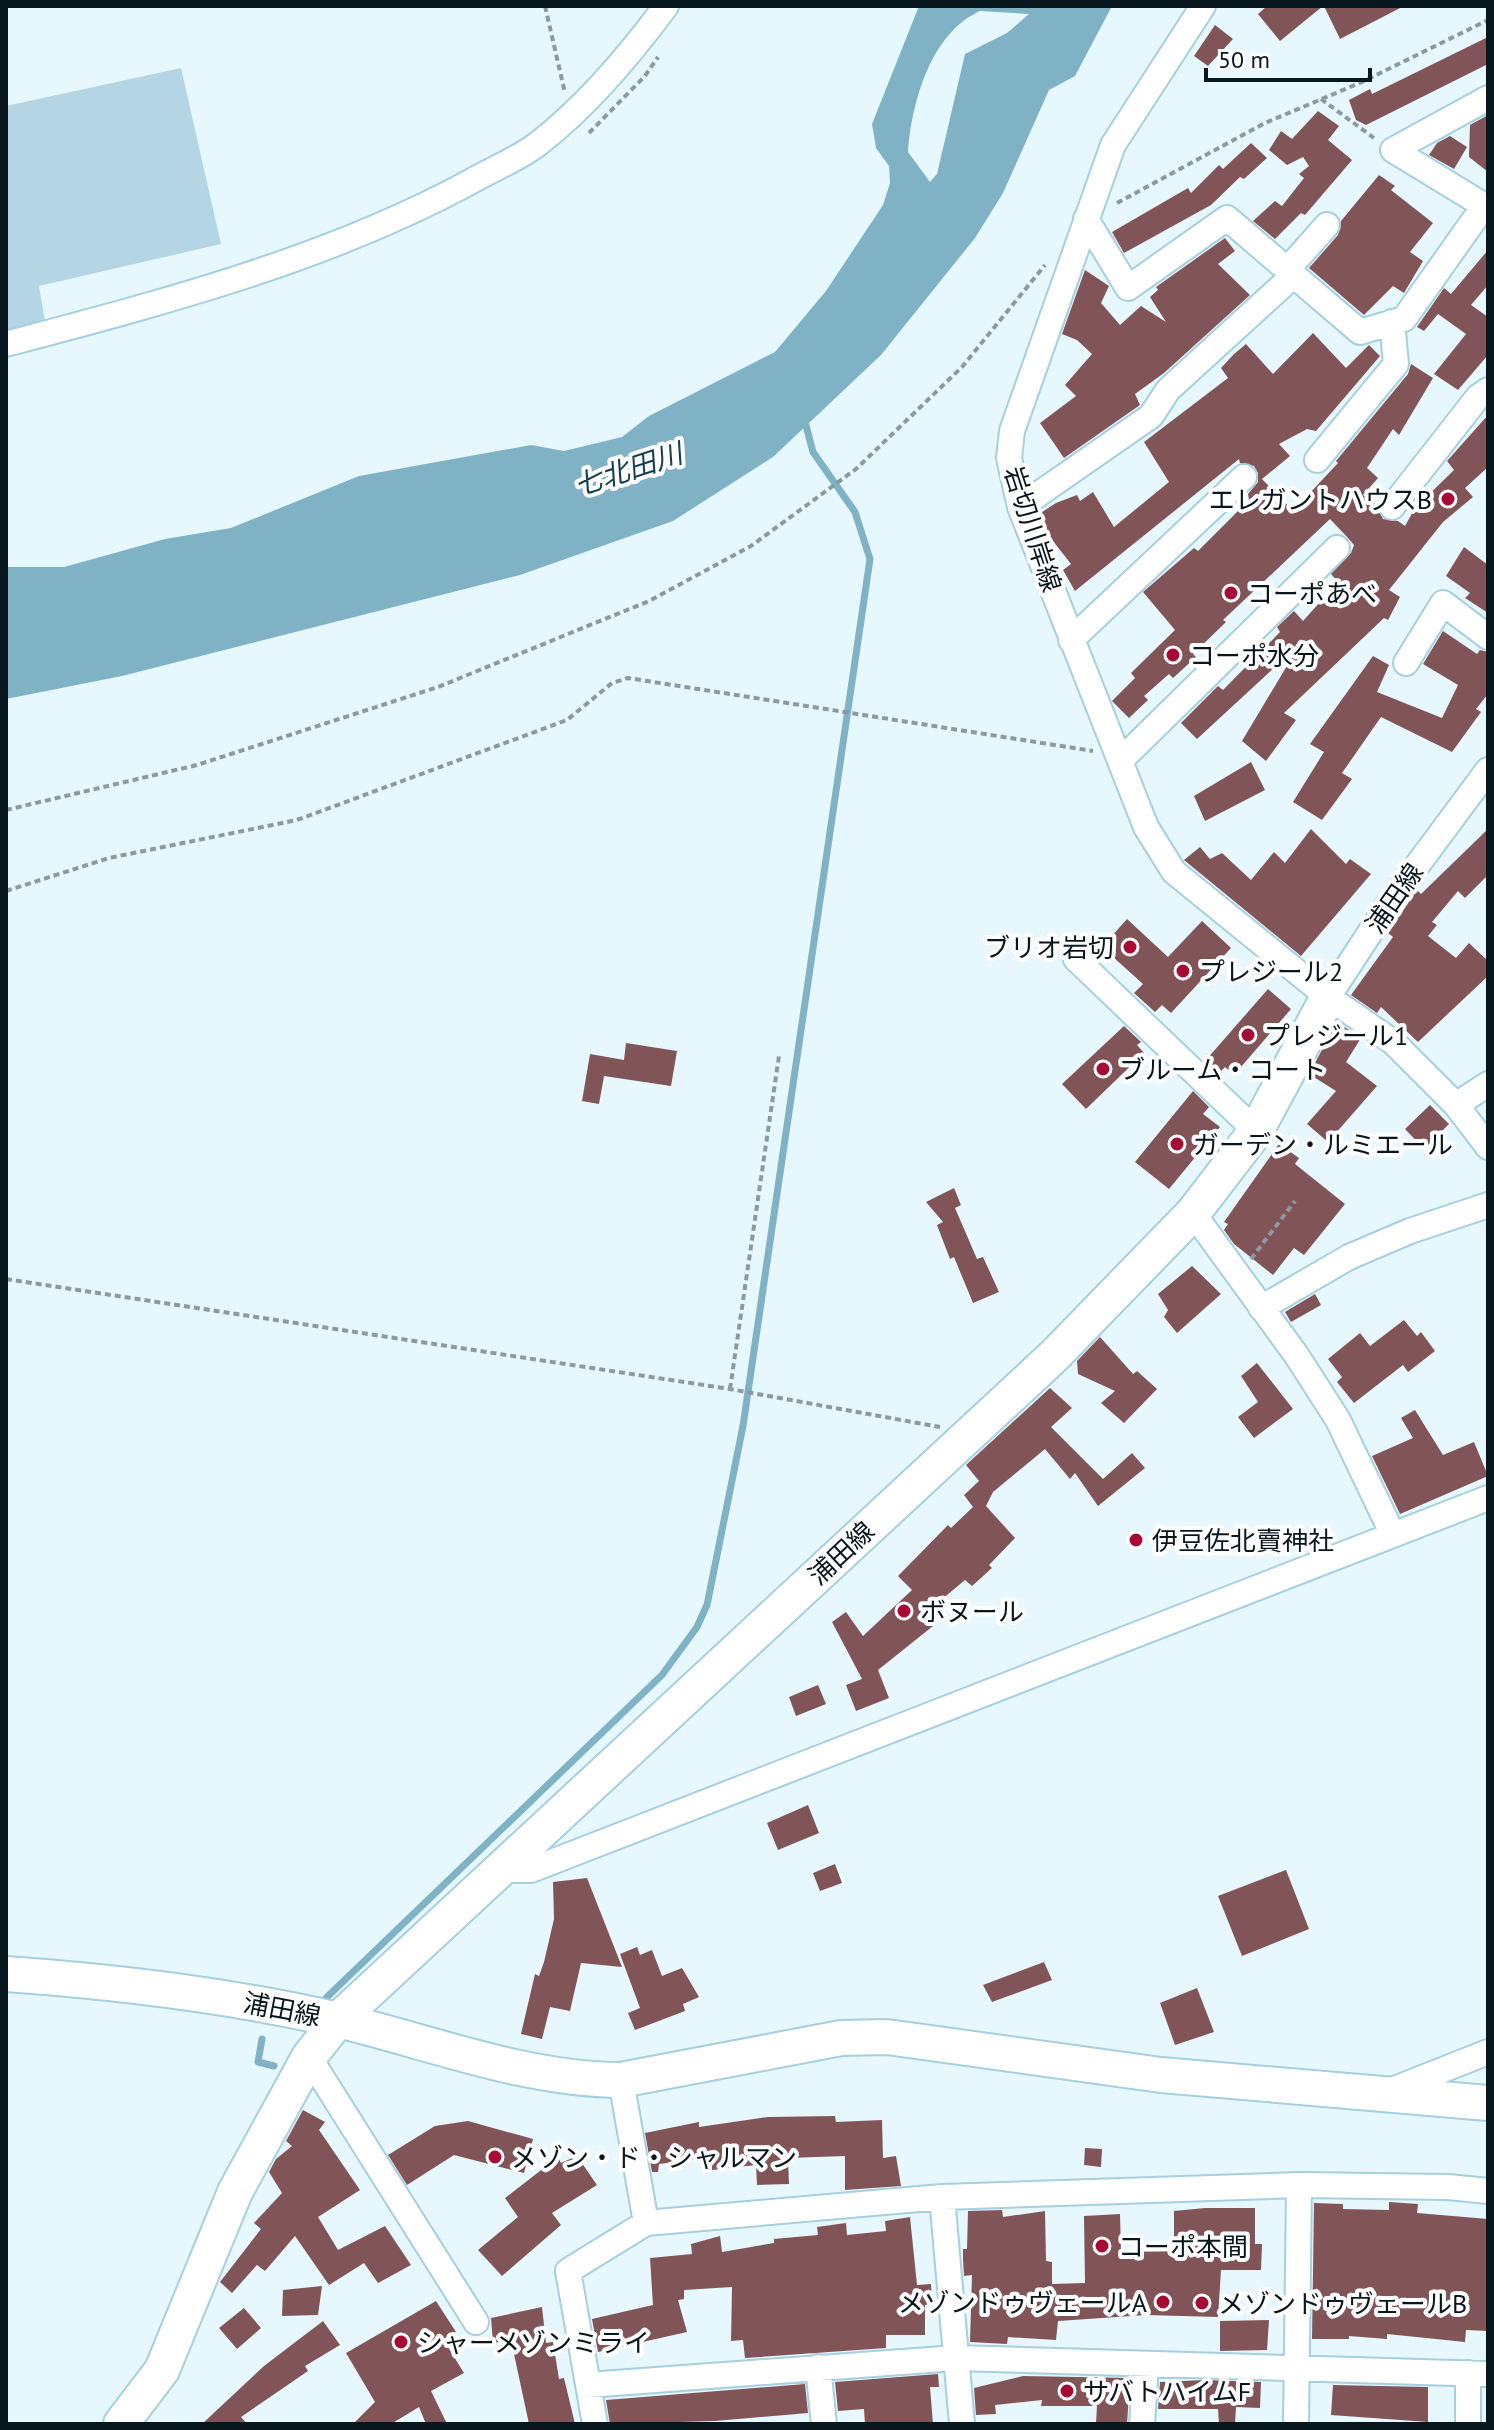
<svg xmlns="http://www.w3.org/2000/svg" width="1494" height="2430" font-family="'PT Sans','Noto Sans JP',sans-serif">
<style>
.green{fill:#b4d5e3}
.water{fill:#80b2c6;fill-rule:evenodd}
.lines{fill:none;stroke-linecap:round;stroke-linejoin:round}
.stream{stroke:#80b2c6;stroke-width:7}
.building{fill:#815557}
.street-casing{stroke:#a6cfe0;stroke-width:28}
.secondary-casing{stroke:#a6cfe0;stroke-width:38}
.path{stroke:#8b9aa1;stroke-width:4;stroke-dasharray:6 4;stroke-linecap:butt}
.street{stroke:#fff;stroke-width:24}
.secondary{stroke:#fff;stroke-width:34}
.poi-dot{fill:#a60b36;stroke:#fff;stroke-width:3}
.labels{text-anchor:middle;dominant-baseline:central;stroke-width:8;stroke-linejoin:round;paint-order:stroke}
.poi-label{font-size:26px;fill:#08171d;stroke:#fff;text-anchor:start}
.street-label{font-size:26px;fill:#08171d;stroke:#fff}
.water-label{font-size:28px;font-style:italic;fill:#133f4e;stroke:#fff}
</style>
<rect width="100%" height="100%" fill="#e7f7fe"/>
<!-- green -->
<path class="green" d="M181,68l40,176 -182,42 6,35 -39,9v-224z"/>
<!-- water -->
<path class="water" d="M919,6h193l-37,70 -26,14 -46,103 -28,45 -94,117 -108,102 -100,64 -153,54 -398,101 -116,23v-132h58l101,-28 66,-11 128,-52 172,-31 33,6 58,-14 27,-21 126,-64 51,-61 57,-86 7,-22 -1,-17 -13,-18 -4,-24zM980,11l49,3 -22,19 -42,21 -28,120 -7,8 -22,-30c4,-51 23,-119 72,-141z"/>
<g class="lines">
<!-- stream -->
<path class="stream" d="M326,1998l336,-323 35,-48 10,-22 36,-179 127,-867 -15,-47 -42,-60 -9,-34
M262,2039l-4,23 16,4"/>
</g>
<!-- building -->
<path class="building" d="M1267,6h56l-43,35 -22,-27z
M1324,6h80l-64,33z
M1215,25l18,14 -25,27 -14,-10z
M1488,37v27l-122,61 -10,-5 -7,-20 21,-11 2,5z
M1318,111l21,15 -11,14 24,20 -47,55 -4,-2 -26,26 -22,-18 22,-20 7,5 22,-28 -5,-4 10,-8 -6,-9 -16,8 -18,-15 12,-19 11,8z
M1488,115v57l-19,-15 1,-32z
M1450,136l17,11 -13,22 -25,-14 8,-12z
M1251,143l16,15 -23,21 -4,-2 -29,28 -87,48 -12,-21 76,-44 3,5 28,-28 4,4z
M1379,175l16,11 -4,4 42,33 -23,29 13,9 -19,32 -11,-7 -29,29 -55,-47 29,-33 3,-14z
M1225,238l10,13 -17,13 32,31 -86,78 -29,21 5,11 -76,53 -24,-35 36,-27 -11,-11 27,-31 -15,-14 -15,-6 23,-64 24,16 -8,17 19,22 21,-19 25,16 -16,-25 8,-7 -2,-3z
M1488,250v35l-17,20 17,12v38l-30,35 -24,-16 32,-40 -28,-20 -14,17 -7,-4 27,-39 7,6z
M1313,333l33,35 23,-23 11,11 -64,75 -9,-2 -28,15 11,12 -28,23 31,32 45,-48 -2,-2 72,-87 3,-10 22,14 -34,57 -6,-6 -26,39 11,10 -15,17 14,10 6,14 15,2 7,5 10,-18 39,-38 -7,-9 41,-46v52l-23,21 8,9 -30,25 -54,68 11,7 -12,23 -4,-2 -100,95 12,7 -30,41 -24,-20 58,-97 -103,95 -16,-16 37,-37 5,4 57,-58 -3,-5 17,-16 9,10 35,-39 -7,-8 20,-21 3,-8 -6,-7 -18,-19 -107,101 3,2 -33,32 3,3 -23,21 -4,-4 -25,22 4,4 -19,18 -17,-17 23,-23 -4,-5 44,-43 -32,-38 51,-44 4,3 51,-51 -1,-6 10,-12v-9l-4,-7 -14,-3 -1,-4 -164,132 -12,-21 8,-6 -25,-32 -7,-18 17,-11 21,-8 3,6 13,-9 21,35 55,-45 -25,-40 84,-64 -7,-10 13,-14 12,-10 27,30z
M1464,547l24,18v48l-23,-15 5,-5 -24,-17z
M1443,631l34,23 3,-4 8,2v42l-12,15 5,3 -29,40 -71,-35 -39,56 10,6 -30,41 -29,-18 31,-50 -14,-8 63,-88 16,9 -12,27 65,26 16,-33 -35,-21z
M1251,762l14,28 -60,31 -11,-25z
M1311,829l35,35 4,-5 21,15 -70,82 -117,-96 16,-13 10,12 12,-6 29,27 23,-28 11,11z
M1488,829v46l-23,23 -7,-7 -26,31 5,3 -9,11 28,22 13,-15 19,18v15l-70,66 -37,-35 -4,6 -26,-18 42,-58 -5,-4 29,-43 4,4z
M1127,919l41,38 34,-36 29,27 -60,65 -9,-8 -7,7 -21,-19 9,-9 -41,-37z
M1268,989l23,20 -57,66 -9,-8 -5,5 -14,-12z
M1337,1022l24,16 -15,24 31,24 -49,56 -21,-18 29,-33 -27,-17z
M1124,1026l17,16 -4,3 7,8 -58,56 -24,-25z
M626,1043l51,8 -6,35 -67,-10 -5,28 -17,-3 8,-47 34,6z
M1193,1091l16,16 -6,7 17,13 -51,62 -34,-27z
M1430,1105l19,19 -25,25 -19,-20z
M1279,1144l20,14 -4,6 50,40 -41,51 -10,-7 -21,27 -39,-31 -10,-14 4,-6 -4,-2z
M954,1188l7,17 -6,3 22,51 6,-2 16,35 -26,11 -19,-46 -4,2 -13,-34 6,-3 -17,-20z
M1192,1266l29,28 -44,39 -13,-16 4,-7 -10,-16z
M1315,1294l6,11 -30,17 -6,-10z
M1404,1320l13,16 4,-4 14,19 -27,21 -5,-7 -49,38 -17,-21 5,-5 -14,-18 32,-26 10,13z
M1100,1337l33,37 4,-3 20,18 -33,34 -23,-20 14,-12 -37,-17 -1,-13z
M1257,1363l36,46 -39,29 -16,-21 20,-15 -17,-26z
M1050,1388l22,20 -21,19 52,52 29,-26 13,15 -47,38 -23,-33 -5,6 -25,-30 -52,43 -7,14 29,32 -26,27 3,3 -20,18 -7,-6 -42,35 10,11 -55,44 11,28 -33,13 -10,-26 16,-6 -30,-57 14,-10 17,24 49,-46 -14,-14 50,-51 3,3 22,-21 -9,-12 15,-14 -13,-16z
M1415,1410l28,45 31,-13 14,34 -88,38 -28,-58 41,-18 -12,-20z
M818,1685l8,19 -30,12 -7,-19z
M808,1805l11,28 -41,17 -11,-27z
M835,1864l7,19 -22,8 -7,-18z
M1286,1870l23,59 -67,27 -24,-60z
M587,1878l35,89 -41,-4 -11,48 -20,-4 -8,32 -21,-5 14,-60 4,2 5,-14 10,-43 -1,-37z
M637,1947l3,8 12,-5 10,26 20,-8 17,29 -16,7 2,7 -50,19 -7,-17 12,-5 -20,-54z
M1044,1962l8,18 -60,22 -9,-17z
M1197,1988l17,44 -39,13 -15,-42z
M303,2110l22,12 -6,8 41,60 -42,27 20,33 47,-24 26,39 -33,18 -14,-20 -35,22 -34,-49 -30,35 -8,-6 -25,28 -12,-11 41,-53 -7,-6 28,-30 -13,-21 7,-13 16,-13 -6,-5z
M835,2116l1,6 46,-2 1,38 13,-2 5,30 -56,4v-34l-57,2 1,26 -32,1 -1,-20 -44,5 -1,-13 -52,7 -1,8h-6l-7,-39 54,-11v5l69,-10z
M468,2121l65,18 -9,34 -70,-18 -47,30 -19,-30 47,-29z
M1085,2148l17,1 -1,18 -17,-2z
M577,2156l20,29 -45,28 9,12 -59,51 -24,-26 40,-33 -13,-19 53,-41 3,6z
M1389,2202l29,2 -1,9 71,6v112l-22,-1 -1,12 -78,-8v5l-38,-3v3h-37l2,-136 29,1v5l46,1z
M1205,2208h50v36h7l-1,26h-40l-3,47 -72,-2 -88,6 -2,19 -48,-3 -1,7 -37,-2 2,-67 -8,1 -1,-17v-10h4l1,-38 34,-1 1,7 42,-6 1,50 6,1v22l33,-1 -1,-67 36,-2 1,38 53,-1v-40z
M910,2217l7,68 14,-1 1,19 -7,2v30h-39v13l-141,10 -2,-18 -12,1 1,-54 -48,3v9l-6,1 9,32 -89,20 -6,-33 61,-14 -3,-47 42,-4 -1,-10 29,-8 2,16 52,-9v-4l44,-4 -1,-8 29,-4 1,12 39,-4 -1,-10z
M322,2286l-4,29 -36,1 1,-26z
M436,2301l20,31 -13,7 21,34 -33,18 16,33h-21l-7,-17 -28,17h-38l22,-22 -29,-49z
M542,2307l4,36 7,-1 6,37 5,-1 11,46h-46l-18,-84 -18,3 -2,-25z
M244,2308l17,20 -24,21 -18,-21z
M1269,2320l-2,30 -47,1v-30z
M323,2321l17,24 -35,21 3,5 -67,46 6,7h-45l62,-58z
M938,2374l1,13h-9l3,37h-68l-1,-15 -26,2 -3,-29z
M1023,2376l107,2 -3,46h-31l1,-18h-56l1,-6 -47,5 1,9 -20,1 -2,-27z
M1205,2380l56,2 -1,26 -24,-1 -1,17h-16l-1,-15h-60l2,-27z
M805,2384l3,29 -93,8 -105,3 -4,-24z
M1333,2385l95,2v35l-97,-7z"/>
<g class="lines">
<!-- street casing -->
<g class="street-casing">
<path id="street" d="M1203,6l-90,139 -101,286 -3,27 11,49 126,320 28,45 154,125 65,45 63,63 32,42
M1488,98l-95,52 95,58
M1086,219l42,69 99,-70 133,114 44,-13 80,-113
M1287,270l40,-45
M6,344c158,-42 320,-84 464,-162 22,-13 49,-23 69,-39 49,-38 90,-87 127,-137
M1317,460l79,-96 -4,-42
M1020,507l131,-91 17,-26 126,-115
M1392,507l86,-110 10,-7
M1071,640l173,-163
M1406,663l37,-60 45,34
M1120,761l217,-213
M1076,959l180,172
M1328,997l62,-95 98,-132
M1456,1105l32,-21
M1193,1213l104,143 41,64 55,115
M1261,1308l88,-51 61,-26 78,-26
M499,1870h32l957,-372
M309,2057l167,265
M621,2080l25,143
M1387,2092l101,-40
M942,2197l20,227
M818,2367l6,57
M588,2385l368,-27 532,16
M595,2424l-27,-153 78,-48 296,-26 357,-12 149,2 40,4
M1142,2424l4,-60
M1296,2424l3,-239
M1468,2424v-51"/>
</g>
<!-- secondary casing -->
<g class="secondary-casing">
<path id="secondary" d="M6,1974c113,8 225,21 336,47 90,22 185,59 279,59l220,-42 46,-1 274,38 327,28
M121,2424l41,-54 73,-178 74,-135 29,-37 716,-664 139,-143 63,-82 72,-134"/>
</g>
<!-- path -->
<path class="path" d="M545,6l20,87
M1321,99l53,39
M589,133l56,-57 13,-19
M1117,203l148,-80 97,-41 126,-62
M6,810l191,-45 241,-78 211,-86 102,-55 105,-77 106,-102 83,-102
M6,891l103,-33 188,-38 270,-100 45,-37 16,-5 465,73
M1251,1259l44,-58
M6,1279l724,110 210,38
M730,1389l49,-333"/>
<!-- street -->
<use href="#street" class="street"/>
<!-- secondary -->
<use href="#secondary" class="secondary"/>
</g>
<!-- markers -->
<g class="poi-dot">
<circle cx="1448" cy="499" r="8"/>
<circle cx="1231" cy="593" r="8"/>
<circle cx="1173" cy="655" r="8"/>
<circle cx="1130" cy="947" r="8"/>
<circle cx="1183" cy="971" r="8"/>
<circle cx="1248" cy="1035" r="8"/>
<circle cx="1103" cy="1069" r="8"/>
<circle cx="1177" cy="1144" r="8"/>
<circle cx="1136" cy="1540" r="8"/>
<circle cx="904" cy="1611" r="8"/>
<circle cx="495" cy="2157" r="8"/>
<circle cx="1102" cy="2246" r="8"/>
<circle cx="1163" cy="2302" r="8"/>
<circle cx="1202" cy="2303" r="8"/>
<circle cx="401" cy="2342" r="8"/>
<circle cx="1067" cy="2391" r="8"/>
</g>
<g class="labels">
<!-- poi labels -->
<g class="poi-label">
<text x="1432" y="499" text-anchor="end">エレガントハウスB</text>
<text x="1247" y="593">コーポあべ</text>
<text x="1189" y="655">コーポ水分</text>
<text x="1114" y="947" text-anchor="end">ブリオ岩切</text>
<text x="1199" y="971">プレジール2</text>
<text x="1264" y="1035">プレジール1</text>
<text x="1119" y="1069">ブルーム・コート</text>
<text x="1193" y="1144">ガーデン・ルミエール</text>
<text x="1152" y="1540">伊豆佐北賣神社</text>
<text x="920" y="1611">ボヌール</text>
<text x="511" y="2157">メゾン・ド・シャルマン</text>
<text x="1118" y="2246">コーポ本間</text>
<text x="1147" y="2302" text-anchor="end">メゾンドゥヴェールA</text>
<text x="1218" y="2303">メゾンドゥヴェールB</text>
<text x="417" y="2342">シャーメゾンミライ</text>
<text x="1083" y="2391">サバトハイムF</text>
</g>
<!-- street labels -->
<g class="street-label">
<text transform="translate(1033 529) rotate(72)">岩切川岸線</text>
<text transform="translate(1394 898) rotate(-55)">浦田線</text>
<text transform="translate(841 1553) rotate(-43)">浦田線</text>
<text transform="translate(282 2009) rotate(11)">浦田線</text>
</g>
<!-- water labels -->
<g class="water-label">
<text transform="translate(628 469) rotate(-18)">七北田川</text>
</g>
</g>
<!-- border -->
<rect width="1494" height="2430" fill="none" stroke="#08171d" stroke-width="16"/>
<!-- scale -->
<path d="M1206 68v12h164v-12" fill="none" stroke="#08171d" stroke-width="4"/>
<text x="1218" y="68" font-size="24" fill="#08171d" stroke="#ffffff" stroke-width="6" paint-order="stroke">50 m</text>
</svg>
